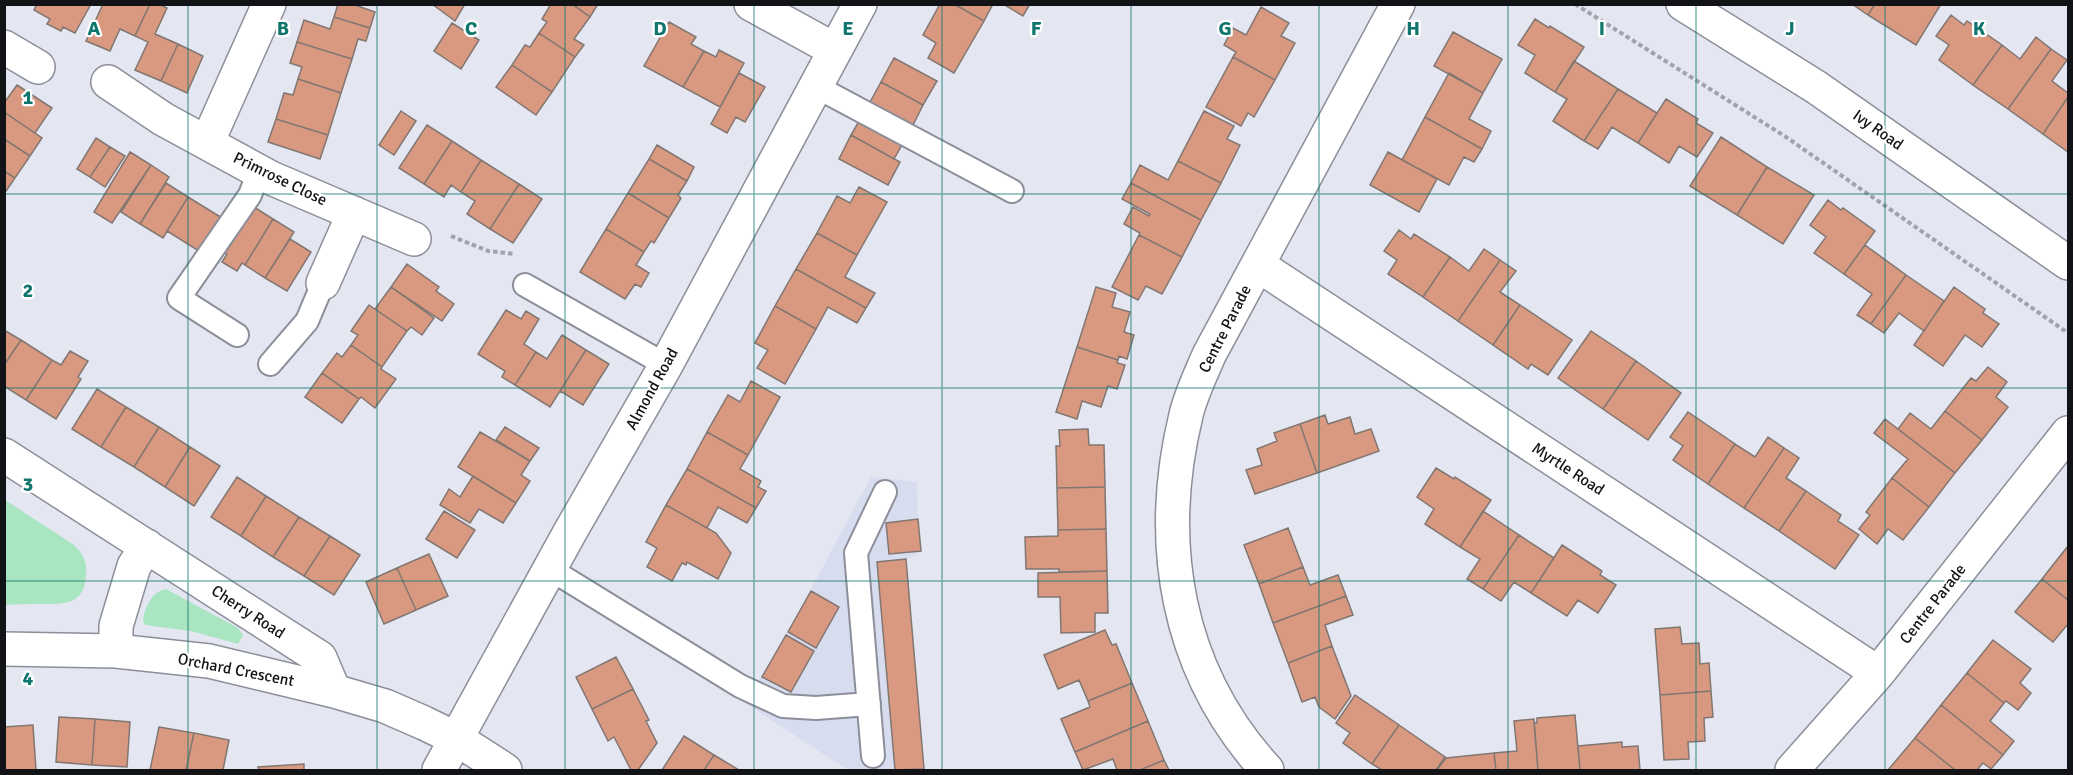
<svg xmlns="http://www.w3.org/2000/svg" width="2073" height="775" font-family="Signika,sans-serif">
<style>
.built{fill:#d8dcef}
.green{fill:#a9e5c1}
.building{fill:#d89980;stroke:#827671;stroke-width:1.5}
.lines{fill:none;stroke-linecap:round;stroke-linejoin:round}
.service-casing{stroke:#8c8e99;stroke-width:26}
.minor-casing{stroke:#8c8e99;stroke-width:36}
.path{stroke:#a1a2ac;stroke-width:4;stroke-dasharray:4.5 3;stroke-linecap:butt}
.service{stroke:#fff;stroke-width:22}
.minor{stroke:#fff;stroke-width:33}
.grid{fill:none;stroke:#0f766e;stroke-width:1.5;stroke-opacity:0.55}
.labels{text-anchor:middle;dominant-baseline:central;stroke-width:4.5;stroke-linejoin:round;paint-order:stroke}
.street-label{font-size:16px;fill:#121317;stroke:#fff}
.grid-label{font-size:20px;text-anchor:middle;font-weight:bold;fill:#0f766e;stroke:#fff;stroke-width:4.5;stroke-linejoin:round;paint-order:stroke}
</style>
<rect width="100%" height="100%" fill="#e4e6f2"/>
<!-- built -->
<path class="built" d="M871,477l46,5 1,37 3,32 -15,9 18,209 -76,1 -103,-67 43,-71z"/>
<!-- green -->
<path class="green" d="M5,500l69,45c9,9 13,16 12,29 -1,32 -23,30 -48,30 -11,0 -22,0 -33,1z
M166,589l72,39 5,7 -5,9 -47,-13 -46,-6 -2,-6c3,-14 9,-27 23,-30z"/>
<!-- building -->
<path class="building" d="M37,4h54l-16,29 -12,-6 -2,4 -14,-7 3,-5 -16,-9z
M103,4h47l-15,32 -15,-7 -10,22 -24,-10z
M150,4h9l8,4 -12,26 23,10 -17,37 -26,-11 13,-28 -13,-6z
M338,4h14l23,8 -5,16 -36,-11z
M432,4h33l-10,17z
M551,4h21l18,13 -16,22 10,6 -9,12 -36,-24 8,-11 -5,-3z
M572,4h26l-8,13z
M940,4h14l30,17 -30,52 -26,-15 8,-15 -13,-8z
M954,4h39l-9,17z
M1003,4h27l-7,12z
M1852,4h23l-7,11z
M1875,4h66l-25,41 -48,-30z
M1261,7l28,16 -8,13 14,7 -20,37 -42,-23 3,-5 -12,-7 9,-17 13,7z
M1951,15l13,10 3,-4 35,24 -29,40 -34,-25 10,-15 -13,-9z
M334,17l36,11 -4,13 -8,-2 -6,20 -55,-17 7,-22 26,9z
M1535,19l14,9 1,-2 34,21 -29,45 -30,-19 10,-18 -17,-10z
M669,22l27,15 -5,7 13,7 -21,36 -39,-21z
M452,23l27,17 -18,29 -27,-18z
M1453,32l49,27 -19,34 -49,-27z
M539,33l36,24 -23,35 -40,-27 13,-20 5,2z
M2036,37l15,12 -43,60 -35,-24 29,-40 18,14z
M297,42l55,17 -11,34 -43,-14 4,-12 -12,-4z
M178,44l25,12 -16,37 -26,-12z
M2051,49l16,11 -15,21 16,12v4l-25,37 -35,-25z
M719,50l25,13 -24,44 -37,-20 21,-36 12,6z
M1233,57l42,23 -21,37 -6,-4 -7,13 -35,-19z
M894,58l43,23 -14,24 -42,-23z
M1574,61l44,28 -34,52 -31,-20 14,-22 -12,-7z
M512,65l40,27 -16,23 -40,-28z
M739,73l26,14 -20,35 -9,-5 -9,16 -16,-9z
M1449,73l34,20 -14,26 22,12 -9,18 -57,-32z
M298,79l43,14 -13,42 -52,-16 8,-26 9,2z
M881,82l42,23 -11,22 -43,-23z
M17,85l35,23 -17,25 -31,-21v-9z
M1618,89l39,24 -19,30 -26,-16 -14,22 -14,-8z
M2068,97v55l-25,-18z
M1666,99l32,20 -2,4 17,10 -16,24 -18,-11 -10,17 -31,-20z
M869,104l43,23 -18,32 -43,-24z
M401,111l15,10 -22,34 -15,-10z
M1204,111l30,15 -7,13 13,6 -19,38 -43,-22z
M4,112l38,26 -12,18 -26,-17z
M1425,117l57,32 -8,13 -10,-5 -15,28 -47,-25z
M276,119l52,16 -8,24 -52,-17z
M427,125l25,16 -28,43 -25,-16z
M851,135l49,27 -12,23 -49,-26z
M1721,137l46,30 -30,48 -47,-29z
M96,138l14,9 -20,30 -13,-8z
M4,139l26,17 -15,22 -11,-7z
M452,141l29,19 -20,32 -10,-7 -7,12 -20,-13z
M657,145l37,22 -7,14 -38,-22z
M110,147l15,9 -20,31 -15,-10z
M130,152l21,13 -39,58 -18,-11z
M1388,152l49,27 -18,33 -49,-27z
M649,159l38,22 -9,14 3,3 -12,20 -41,-25z
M481,160l38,24 -29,45 -23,-15 8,-13 -14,-9z
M1178,161l43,22 -20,37 -70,-37 9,-18 28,15z
M151,165l18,12 -29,47 -19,-12z
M1767,167l47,28 -31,49 -46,-29z
M4,171l11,7 -11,16z
M166,183l22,14 -25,41 -23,-14z
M1131,183l70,37 -19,37 -43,-22 1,-2 -16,-9 9,-17 16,9 1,-2 -28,-15z
M519,184l23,15 -29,44 -23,-14z
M859,187l28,15 -30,53 -40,-22 20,-37 13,7z
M628,193l41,25 -15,25 -3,-2 -7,11 -38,-23z
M188,197l52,32 -22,34 -51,-32z
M1828,200l13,10 2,-2 32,23 -31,43 -30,-21 12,-16 -16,-12z
M254,207l19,12 -28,46 -3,-2 -5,8 -15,-9 5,-8 -2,-1z
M273,219l21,13 -29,46 -20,-13z
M606,229l38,23 -8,13 13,8 -8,14 -6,-3 -10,15 -45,-27z
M1399,230l12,9 3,-5 36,23 -27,40 -35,-23 9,-14 -13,-9z
M817,233l40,22 -12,22 30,16 -9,15 -70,-39z
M1139,235l43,22 -20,37 -16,-8 -8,14 -26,-13z
M290,239l21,13 -24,39 -22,-13z
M1865,245l41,30 -35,49 -14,-9 15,-21 -28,-20z
M1484,249l16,11 -42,61 -35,-24 27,-40 19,14z
M1500,260l16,11 -16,21 20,13 -27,40 -35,-24z
M407,264l32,23 -3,4 18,13 -12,17 -51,-34z
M796,269l70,39 -9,15 -29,-16 -12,22 -41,-23z
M1906,275l38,26 -20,30 -25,-18 -15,20 -13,-9z
M391,287l43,31 -12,17 -11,-8 -4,4 -32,-22z
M1096,287l20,6 -4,14 18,5 -6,20 10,3 -7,24 -8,-3 -1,4 -41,-13z
M1954,287l31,22 -2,4 16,11 -17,23 -17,-12 -22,31 -29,-21z
M369,305l38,26 -25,36 -31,-22 7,-10 -7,-4z
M1520,305l52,35 -24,35 -17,-11 -3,5 -35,-24z
M775,306l41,23 -31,55 -28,-16 11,-18 -13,-7z
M506,310l15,9 5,-8 13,8 -15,25 12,8 -21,33 -13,-8 3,-6 -27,-17z
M4,330l17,10 -17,25z
M1591,331l45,30 -33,48 -45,-31z
M562,335l24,15 -36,57 -35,-22 21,-33 11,7z
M21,340l31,20 -26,40 -22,-14v-21z
M351,345l31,22 -1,2 15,10 -21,29 -14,-11 -2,2 -37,-26 15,-20 5,4z
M1077,347l41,13 -1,3 8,2 -8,24 -9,-3 -7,21 -19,-6 -5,18 -21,-7z
M586,350l23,14 -26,41 -23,-14z
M70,351l18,10 -10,16 3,2 -25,40 -30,-19 26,-40 9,5z
M1636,361l45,32 -33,47 -45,-31z
M1988,367l19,15 -11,15 12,10 -26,33 -37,-29 26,-33 5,3z
M322,373l37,26 -17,24 -37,-26z
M751,381l29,16 -32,58 -41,-23 21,-37 12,7z
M97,389l29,18 -25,40 -29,-18z
M126,407l33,20 -25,40 -33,-20z
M1945,411l37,29 -27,33 -57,-44 12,-16 21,16z
M1688,412l47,32 -27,40 -35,-24 10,-14 -13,-9z
M1325,415l3,9 22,-7 5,17 16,-5 8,22 -62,22 -17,-49z
M1885,419l70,54 -26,34 -37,-29 16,-19 -34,-26z
M1300,424l17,49 -62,21 -9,-24 16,-5 -5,-16 20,-8 -3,-8z
M159,427l31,20 -25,40 -31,-20z
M505,427l34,21 -9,13 -34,-21z
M1088,429l1,16h15l1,42 -48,1 -1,-42h4l-1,-16z
M480,432l50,29 -9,14 9,6 -14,22 -58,-36z
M707,432l41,23 -8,14 21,12 -3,6 8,4 -10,17 -69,-39z
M1768,437l16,11 -40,60 -36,-24 27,-40 20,13z
M190,447l30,19 -26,40 -29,-19z
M1784,448l15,10 -13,20 20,13 -27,40 -35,-23z
M1436,468l18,11 1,-2 36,23 -31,47 -35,-23 9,-15 -17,-12z
M687,469l69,39 -9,15 -29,-16 -11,21 -41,-23z
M473,476l43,27 -13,20 -24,-14 -9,14 -30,-18 9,-16 11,8z
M237,477l29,19 -25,40 -30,-19z
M1892,478l37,29 -26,33 -15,-11 -11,15 -18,-15 11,-14 -4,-3z
M1105,487l1,42 -48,1 -1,-42z
M1806,491l35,24 -3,6 21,14 -24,34 -56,-38z
M266,496l33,21 -26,40 -32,-21z
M666,505l50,28 15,20 -13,26 -31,-17 -1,3 -4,-2 -10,18 -25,-14 10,-19 -11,-6z
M444,511l31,19 -18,28 -31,-19z
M1483,511l36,24 -36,54 -16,-10 13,-20 -20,-12z
M299,517l31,19 -26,40 -31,-19z
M918,519l3,32 -32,3 -3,-31z
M1288,528l15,39 -44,17 -15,-39z
M1106,529l1,42 -48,1v-3h-33l-1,-32 33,-1v-6z
M1519,535l35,23 -23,35 -17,-11 -13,19 -18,-12z
M330,536l30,19 -26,40 -30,-19z
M1562,545l40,26 -2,4 16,10 -18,28 -20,-13 -11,16 -36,-23z
M2068,546v54l-26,-21z
M429,554l19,42 -32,14 -19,-42z
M906,559l18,210 -29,1 -18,-208z
M1303,567l7,18 28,-10 8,21 -73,27 -14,-39z
M397,568l19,42 -32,14 -18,-42z
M1107,571l1,42h-13v19l-34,1 -1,-36h-22v-24z
M2042,579l26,21v24l-15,18 -38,-30z
M811,591l28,16 -23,41 -28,-16z
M1346,596l7,19 -28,10 7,21 -44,17 -15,-40z
M1680,627l2,17 17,-1 1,21 9,-1 2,28 -51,4 -5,-66z
M1105,630l7,15 4,-1 16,39 -44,18 -9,-21 -21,9 -14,-34z
M786,635l28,16 -23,41 -29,-15z
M1993,640l38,29 -11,14 11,10 -13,17 -12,-9 -2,2 -37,-30z
M1332,646l19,50 -16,23 -16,-12 -4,-10 -13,5 -14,-39z
M616,657l17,32 -41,20 -16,-32z
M1967,673l37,30 -14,18 24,20 -11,14 -62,-50z
M1132,683l16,38 -73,31 -14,-33 29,-12 -2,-6z
M633,689l16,31 -3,1 11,22 -19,27h-7l-17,-33 -6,4 -16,-32z
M1711,691l2,26 -9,1 1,23 -17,1 1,17 -25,1 -4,-65z
M1355,695l44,30 -27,39 -29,-21 7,-10 -14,-10z
M1941,705l62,50 -12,14 -8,-6 -6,7h-22l-40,-32z
M1575,715l5,55h-42l-4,-47h3v-5z
M59,717l36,2 -3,46 -36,-3z
M95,719l35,3 -3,45 -35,-2z
M1534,719l4,51h-42l-2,-17 23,-2 -3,-30z
M1148,721l16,39 -24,10h-23l-4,-11 -30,11 -8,-18z
M33,725l3,45h-32v-43z
M1399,725l46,32 -9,13h-54l-10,-6z
M159,727l35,6 -8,37h-36z
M194,733l35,7 -6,30h-37z
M684,736l30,19 -10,15h-42z
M1915,738l40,32h-67z
M1622,742v5l16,-1 2,24h-60l-2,-24z
M1494,753l2,17h-59l9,-12z
M714,755l25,15h-35z
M1164,760l5,10h-29z
M304,764v6h-45l-1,-3z"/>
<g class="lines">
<!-- service casing -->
<g class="service-casing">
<path id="service" d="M815,86l197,105
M525,285l141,80
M237,335l-58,-37 71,-103 9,-24
M270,364l37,-43 16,-38
M550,569l190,117 43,20 33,2 53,-4
M873,756l-17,-203 29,-61"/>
</g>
<!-- minor casing -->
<g class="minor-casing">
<path id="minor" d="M269,4l-62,139 64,35 143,61
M751,4l84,46
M1683,4l133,83 252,176
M4,47l34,20
M108,82l55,37 44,24
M1258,265l620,408
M323,283l31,-70
M4,455l316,203 14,33
M4,649l112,2 93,10 125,30 51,15 39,17 33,16 48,31
M116,651v-25l18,-60 13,-20
M439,770l131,-238 96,-167 194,-361
M1267,770c-91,-99 -112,-227 -81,-355 5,-21 15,-41 23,-60l189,-351
M1792,770l86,-97 190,-240"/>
</g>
<!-- path -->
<path class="path" d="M1575,4l211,133 282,196
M451,236l37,15 27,3"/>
<!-- service -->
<use href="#service" class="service"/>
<!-- minor -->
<use href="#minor" class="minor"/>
</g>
<!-- grid -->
<path class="grid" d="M188,4v766M377,4v766M565,4v766M754,4v766M942,4v766M1131,4v766M1319,4v766M1508,4v766M1696,4v766M1885,4v766M4,194h2064M4,388h2064M4,581h2064"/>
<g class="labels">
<!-- street labels -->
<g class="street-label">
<text transform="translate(1878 130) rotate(35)">Ivy Road</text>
<text transform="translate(280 179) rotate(26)">Primrose Close</text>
<text transform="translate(1225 329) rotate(-63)">Centre Parade</text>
<text transform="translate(652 389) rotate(-61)">Almond Road</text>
<text transform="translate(1568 469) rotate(33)">Myrtle Road</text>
<text transform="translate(1933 604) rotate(-52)">Centre Parade</text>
<text transform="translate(248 612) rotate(33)">Cherry Road</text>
<text transform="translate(236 670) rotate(11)">Orchard Crescent</text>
</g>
</g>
<g class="grid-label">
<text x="94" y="35">A</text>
<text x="283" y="35">B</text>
<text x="471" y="35">C</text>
<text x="660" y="35">D</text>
<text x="848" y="35">E</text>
<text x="1036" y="35">F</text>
<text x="1225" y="35">G</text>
<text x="1413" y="35">H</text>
<text x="1602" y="35">I</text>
<text x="1790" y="35">J</text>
<text x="1979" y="35">K</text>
<text x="28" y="104">1</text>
<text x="28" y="297">2</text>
<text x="28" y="491">3</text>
<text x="28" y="685">4</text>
</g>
<!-- border -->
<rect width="2073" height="775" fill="none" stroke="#121317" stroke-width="12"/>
</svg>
